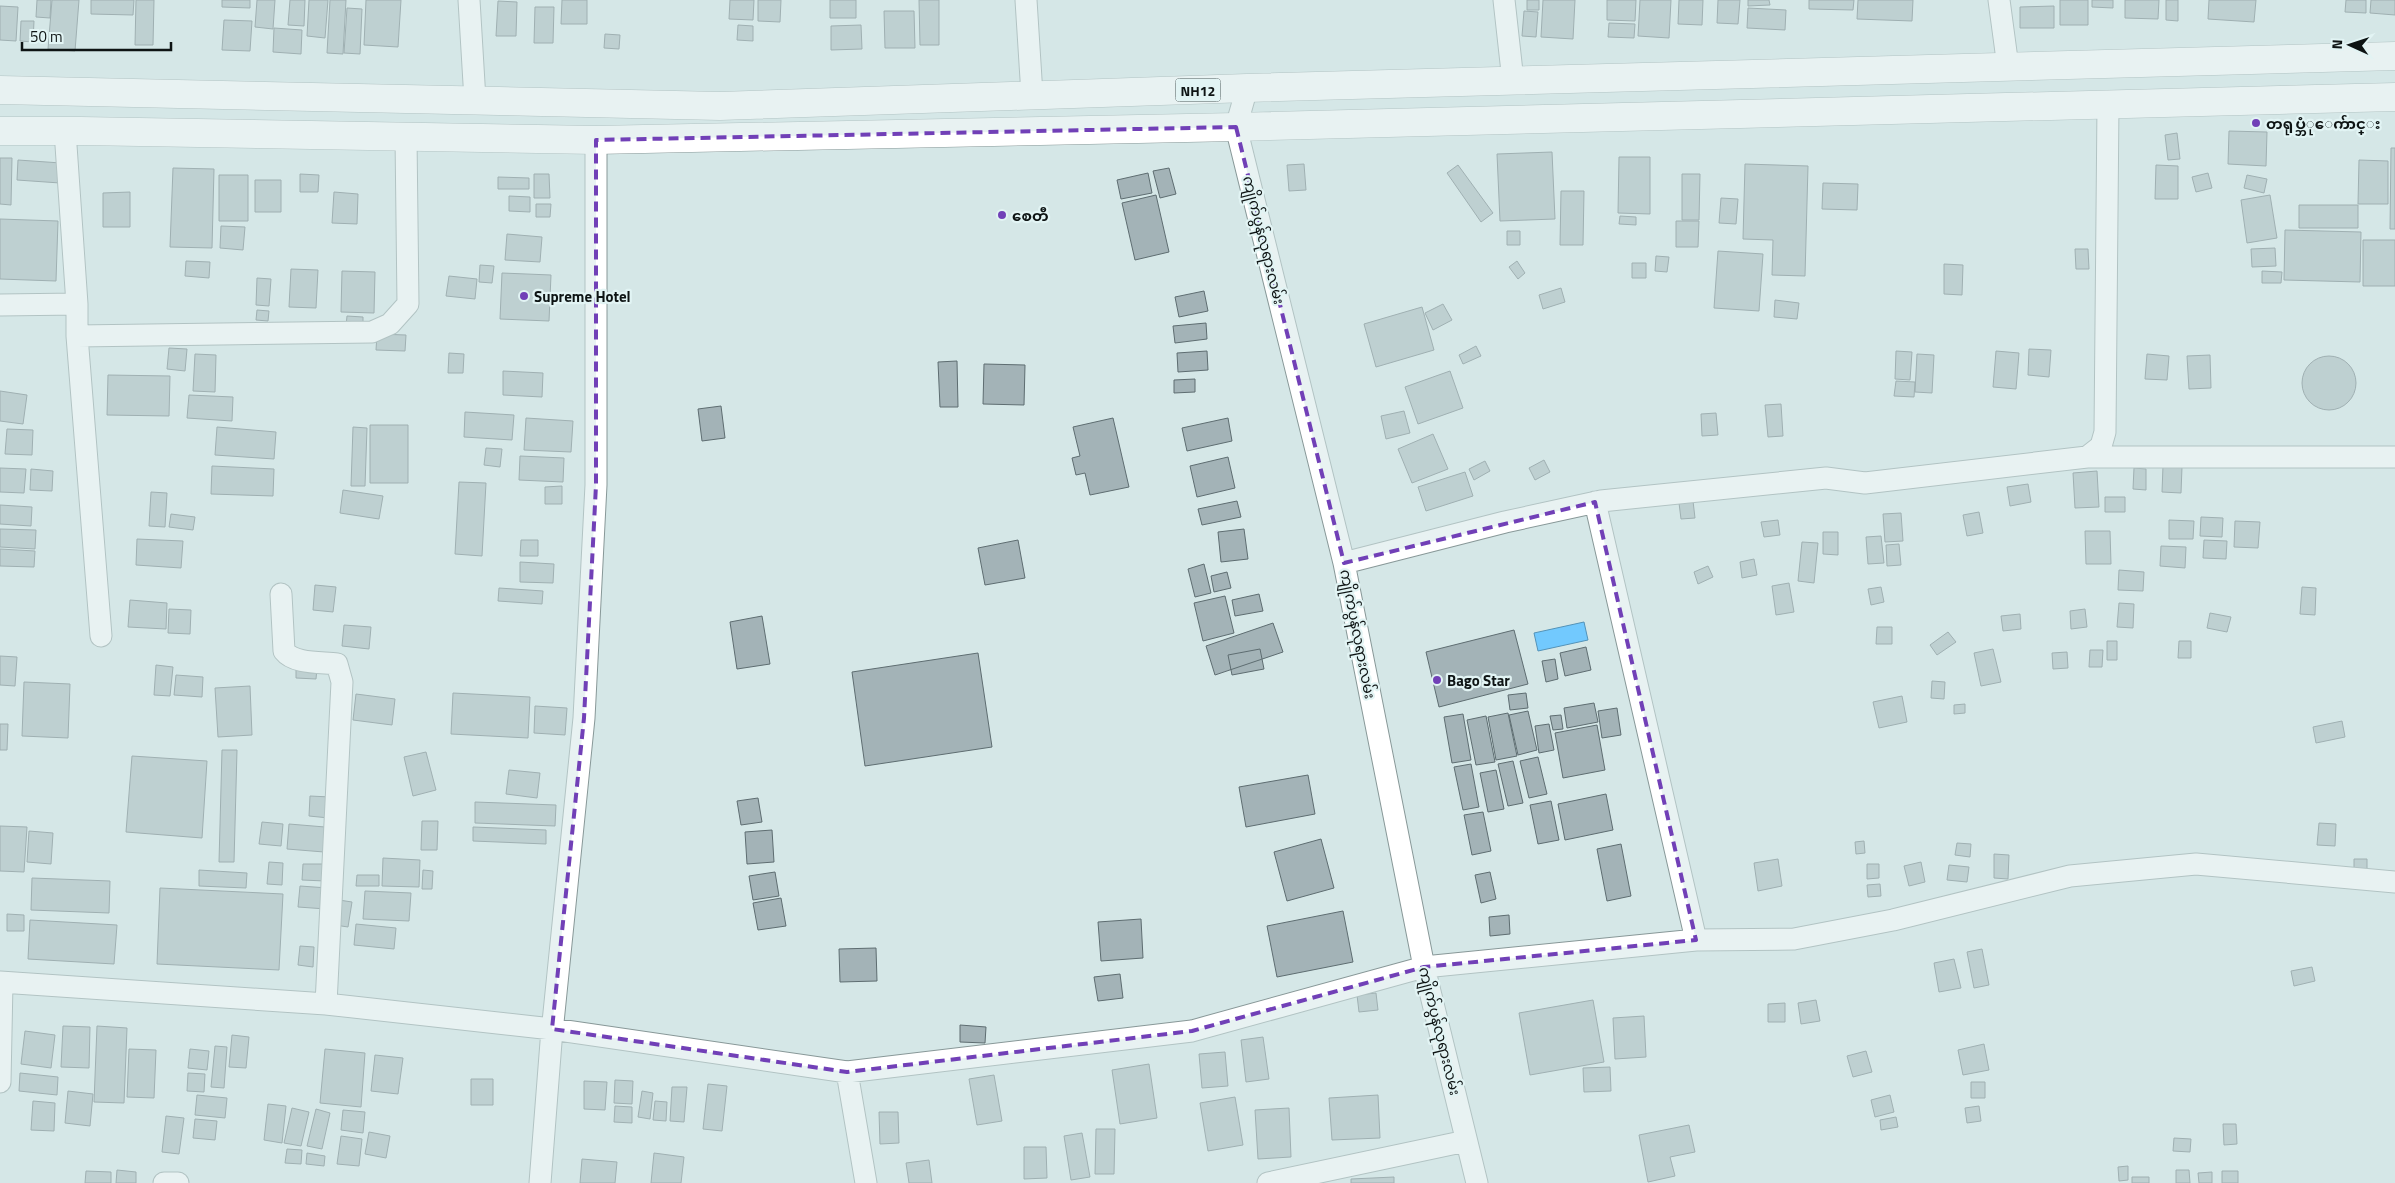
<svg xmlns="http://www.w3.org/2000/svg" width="2395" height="1183" font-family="'Titillium Web','Noto Sans Myanmar',sans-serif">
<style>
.water{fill:#72c9fe;stroke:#5493b8}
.building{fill:#a3b3b7;stroke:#5e6d71}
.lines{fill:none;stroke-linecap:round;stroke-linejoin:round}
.minor-casing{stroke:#889898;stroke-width:23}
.trunk-casing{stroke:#889898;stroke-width:29}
.minor{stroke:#fff;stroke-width:21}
.trunk{stroke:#fff;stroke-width:28}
.marked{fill:none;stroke:#7140b7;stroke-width:4;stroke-dasharray:10 6;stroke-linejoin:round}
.poi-dot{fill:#7140b7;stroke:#e2f4f4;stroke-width:2}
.labels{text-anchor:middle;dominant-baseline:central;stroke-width:4.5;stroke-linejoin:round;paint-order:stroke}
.shield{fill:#e2f4f4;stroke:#4e5757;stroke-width:1}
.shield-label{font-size:14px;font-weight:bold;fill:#0e1414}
.poi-label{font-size:15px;font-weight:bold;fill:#0e1414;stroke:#e2f4f4;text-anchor:start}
.street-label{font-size:15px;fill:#0e1414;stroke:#e2f4f4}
</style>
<rect width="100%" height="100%" fill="#d5e7e7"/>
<!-- water -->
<path class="water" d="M1584,622l4,18 -50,11 -4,-18z"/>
<!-- building -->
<path class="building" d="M37,0h14l-1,18 -14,-1z
M52,0h27l-4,51 -27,-2z
M91,0h43l-1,15 -42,-1z
M136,0h18l-1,45h-18z
M222,0h28v8l-28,-1z
M257,0h18l-2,29 -18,-2z
M290,0h15l-1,26 -16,-1z
M309,0h19l-3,38 -18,-2z
M330,0h16l-3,54 -16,-1z
M366,0h35l-3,47 -34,-2z
M562,0h25v24h-26z
M730,0h24l-1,20 -24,-1z
M758,0h23l-1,22 -22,-1z
M830,0h26v18h-26z
M919,0h20v45h-19z
M1527,0h12v10h-12z
M1543,0h32l-2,39 -32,-2z
M1607,0h29l-1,21 -28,-1z
M1640,0h31l-2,38 -31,-2z
M1679,0h24l-1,25 -24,-1z
M1718,0h22l-2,24 -21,-1z
M1748,0h21l1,5 -22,1z
M1809,0h45l-1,10 -44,-1z
M1858,0h55l-1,21 -55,-2z
M2060,0h28v25h-28z
M2092,0h21v8l-21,-1z
M2125,0h34l-1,19 -33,-1z
M2166,0h12v21l-12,-1z
M2209,0h47l-2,22 -46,-3z
M2346,0h20v13l-21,-1z
M2371,0h24v15l-25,-2z
M498,1l19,1 -1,34h-20z
M0,6l18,1 -2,34 -16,-1z
M2054,6v22h-34v-21z
M535,7h19l-1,36h-19z
M347,8l15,1 -2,45 -16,-1z
M1748,8l38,2 -1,20 -38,-2z
M884,11h30l1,37h-30z
M1524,11l14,1 -2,25 -14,-1z
M224,20l28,1 -2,30 -28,-1z
M21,21h13l-1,21 -13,-1z
M1609,23l26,1 -1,14 -26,-1z
M738,25l15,1v15l-16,-1z
M861,25l1,24 -31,1v-24z
M274,28l28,2 -1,24 -28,-2z
M605,34l15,1 -1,14 -15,-1z
M2229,131l38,1 -1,34 -38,-2z
M2177,133l3,26 -12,1 -3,-25z
M2391,148h4v81h-5z
M1552,152l3,67 -55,2 -3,-67z
M1619,157h31v57l-32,-1z
M0,158h12l-1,47 -11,-1z
M18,160l43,3 -1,20 -43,-3z
M2359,160l29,1v43h-30z
M1304,164l2,26 -17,1 -2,-26z
M1745,164l63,2 -3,110 -33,-1 1,-35 -30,-1z
M1458,165l35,48 -12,9 -34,-49z
M2156,165l22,1v33h-23z
M173,168l41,1 -2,79 -42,-1z
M1169,168l7,26 -16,4 -7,-27z
M1148,173l4,20 -31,6 -4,-19z
M2208,173l4,15 -16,4 -4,-15z
M300,174l19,1 -1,17h-18z
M534,174h15l1,24h-16z
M1682,174h18l-1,46h-17z
M219,175h29v46h-29z
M2247,175l20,4 -3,14 -20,-5z
M498,177l31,1v11h-31z
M255,180h26v32h-26z
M1823,183l35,1 -1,26 -35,-1z
M1561,191h23l-1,54h-23z
M130,192v35h-27v-34z
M334,192l24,2 -1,30 -25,-1z
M1156,195l13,57 -34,8 -13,-57z
M2270,195l7,43 -30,5 -6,-43z
M509,196l21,1v15l-21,-1z
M1721,198l17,1 -2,25 -17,-1z
M536,204h15l-1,13h-14z
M2299,205h59v23h-59z
M1620,216l16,1v8l-17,-1z
M0,219l58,2 -2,60 -56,-2z
M1676,221h23l-1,26h-22z
M221,226l24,1 -2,23 -23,-2z
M2285,230l76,2 -1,50 -76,-2z
M1507,231h13v14h-13z
M507,234l35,3 -2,25 -35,-2z
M2363,240h32v46h-32z
M2275,248l1,18 -24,1 -1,-18z
M2075,249h13l1,20h-13z
M1718,251l45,3 -4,57 -45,-3z
M1656,256l13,1 -2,15 -12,-1z
M186,261l24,1 -1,16 -24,-2z
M1517,261l8,12 -7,6 -9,-12z
M1632,263h14v15h-14z
M1944,264l19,1 -1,30 -18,-1z
M480,265l14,1 -2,17 -13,-1z
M291,269l27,1 -2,38 -27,-1z
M342,271l33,1 -1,41 -33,-1z
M2262,271l20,1 -1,11h-19z
M502,273l49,2 -2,46 -49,-2z
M449,276l28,3 -2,20 -29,-3z
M257,278l14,1 -2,27 -13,-1z
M1561,288l4,14 -22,7 -4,-14z
M1204,291l4,20 -29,6 -4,-20z
M1775,300l24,3 -2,16 -23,-2z
M1443,304l9,16 -19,10 -8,-17z
M1422,307l12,43 -58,17 -12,-43z
M257,310l12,1 -1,10 -12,-1z
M347,316l16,1v10l-17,-1z
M1206,323l1,16 -32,4 -2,-17z
M377,334l29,1 -1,16 -29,-1z
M1476,346l5,10 -18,8 -4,-9z
M169,348l18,1 -2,22 -18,-2z
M2029,349l22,1 -2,27 -21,-2z
M1207,351l1,19 -30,2 -1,-19z
M1896,351l16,1 -2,28 -15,-1z
M1996,351l23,2 -3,36 -23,-2z
M449,353l15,1 -1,19h-15z
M195,354l21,1 -1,37 -22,-1z
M1917,354l17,1 -2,38 -17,-1z
M2147,354l22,2 -2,24 -22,-1z
M2210,355l1,33 -22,1 -2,-33z
M2302 383a27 27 0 1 1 54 0a27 27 0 1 1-54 0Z
M957,361l1,46h-18l-2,-45z
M984,364l41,1 -1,40 -41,-1z
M503,371l40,2 -1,24 -39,-2z
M1450,371l13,37 -45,16 -13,-37z
M108,375l62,1 -1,40 -62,-1z
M1195,379v13l-21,1v-13z
M1896,381l19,1 -1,15 -20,-1z
M0,391l27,4 -4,29 -23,-3z
M189,395l44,2 -1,24 -45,-3z
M1781,404l2,32 -15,1 -3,-32z
M721,406l4,32 -23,3 -4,-32z
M1404,411l6,22 -24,6 -5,-23z
M465,412l49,3 -2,25 -48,-3z
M1716,413l2,22 -16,1 -1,-22z
M526,418l47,3 -2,31 -47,-2z
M1113,418l16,69 -39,8 -5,-22 -9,2 -4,-17 8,-2 -7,-29z
M1228,418l4,23 -45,10 -5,-23z
M370,425h38v58h-38z
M217,427l59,5 -2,27 -59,-4z
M353,427l14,1 -2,58h-14z
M7,429l26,1 -1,25 -27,-1z
M1433,434l15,35 -36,14 -14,-34z
M486,448l16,1 -2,18 -16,-2z
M520,456l44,2 -1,24 -44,-2z
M1228,457l7,31 -38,9 -7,-31z
M1544,460l6,12 -15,8 -6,-12z
M1485,461l5,10 -16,9 -5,-11z
M212,466l62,3 -1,27 -62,-2z
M2163,466l19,1 -1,26 -19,-1z
M0,468l26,1 -2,24 -24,-1z
M2134,468l12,1v21l-13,-1z
M31,469l22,2 -1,20 -22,-1z
M2097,471l2,36 -24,1 -2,-35z
M1465,472l8,24 -47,15 -8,-24z
M459,482l27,1 -4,73 -27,-2z
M2028,484l3,18 -21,4 -3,-19z
M562,486v18h-17v-17z
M343,490l40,6 -4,23 -39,-6z
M151,492l16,1 -2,34 -16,-1z
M2105,497h20v15h-20z
M1237,501l4,16 -39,8 -4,-16z
M1693,501l2,17 -14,1 -2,-16z
M0,505l32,2 -1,19 -31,-2z
M1979,512l4,21 -16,3 -4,-21z
M1901,513l2,28 -18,1 -2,-28z
M171,514l24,3 -2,13 -24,-3z
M2201,517l22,1 -1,19 -22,-1z
M1778,520l2,15 -16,2 -3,-15z
M2169,520l25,1 -1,18h-24z
M2235,521l25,1 -2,26 -24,-1z
M0,529l36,1 -1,19 -35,-2z
M1244,529l4,30 -27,3 -3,-30z
M2085,531h25l1,33h-25z
M1823,532h15v23l-15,-1z
M1881,536l3,27 -16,1 -2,-27z
M137,539l46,2 -2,27 -45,-3z
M521,540h17v16h-18z
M1018,540l7,38 -40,7 -7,-37z
M2204,540l23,1 -1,18 -23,-1z
M1802,542l16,1 -4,40 -16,-2z
M1899,544l2,21 -14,1 -1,-21z
M2161,546l25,1 -1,21 -25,-2z
M0,549l35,2 -1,16 -34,-1z
M1754,559l3,16 -15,3 -2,-16z
M520,562l34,2 -1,19 -33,-1z
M1204,564l7,29 -16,4 -7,-28z
M1708,566l5,11 -15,7 -4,-12z
M2119,570l25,2 -1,19 -25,-1z
M1227,572l4,16 -17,4 -3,-16z
M1789,583l5,29 -18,3 -4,-29z
M315,585l21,2 -3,25 -20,-2z
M1881,587l3,15 -13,3 -3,-16z
M2302,587l14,1 -1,27 -15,-1z
M499,588l44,3 -1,13 -44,-3z
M1259,594l4,17 -28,5 -3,-16z
M1225,596l9,37 -31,8 -9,-38z
M130,600l37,3 -1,26 -38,-2z
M2119,603l15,1 -1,24 -16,-1z
M169,609l22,1 -1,24 -22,-1z
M2085,609l2,18 -16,2 -1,-18z
M2210,613l21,4 -4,15 -20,-4z
M2020,614l1,15 -18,2 -2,-15z
M762,616l8,48 -33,5 -7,-47z
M1273,623l10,29 -68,23 -9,-29z
M344,625l27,2 -2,22 -27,-3z
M1877,627h15v17h-16z
M1514,630l14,54 -89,23 -13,-55z
M1948,632l8,10 -19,13 -7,-10z
M2107,641h10v19h-10z
M2179,641h12v17h-13z
M1586,647l5,23 -26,6 -5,-23z
M1260,649l4,20 -32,6 -4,-20z
M1993,649l8,33 -20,4 -7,-33z
M2090,650h13l-1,17h-13z
M2067,652l1,16 -15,1 -1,-16z
M978,653l14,94 -127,19 -13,-94z
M0,656l17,1 -2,29 -15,-1z
M1555,659l3,20 -12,3 -4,-21z
M156,665l17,2 -3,29 -16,-1z
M296,667l21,1 -1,11 -20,-1z
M176,675l27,2 -1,20 -28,-2z
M1932,681l13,1 -1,17 -13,-1z
M24,682l46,2 -2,54 -46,-2z
M250,686l2,49 -34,2 -3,-49z
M453,693l77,4 -2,41 -77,-4z
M1526,693l2,15 -18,2 -2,-15z
M356,694l39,5 -3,26 -39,-5z
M1902,696l5,26 -28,6 -6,-26z
M1594,703l4,19 -31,6 -3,-20z
M1965,704v9l-11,1v-9z
M535,706l32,2 -2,27 -31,-2z
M1617,708l4,27 -19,3 -4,-27z
M1528,711l9,39 -19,5 -9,-40z
M1508,713l9,43 -21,4 -8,-43z
M1463,714l8,46 -19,3 -8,-46z
M1561,715l2,14 -10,1 -3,-14z
M1486,716l9,46 -19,3 -9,-45z
M2342,721l3,16 -29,6 -3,-16z
M0,724h8l-1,26h-7z
M1549,724l5,26 -15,3 -4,-27z
M1597,725l8,45 -42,8 -8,-45z
M222,750h15l-3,112h-15z
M426,752l10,38 -23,6 -9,-39z
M132,756l75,5 -5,77 -76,-6z
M1538,757l9,37 -18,4 -9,-37z
M1513,761l10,42 -15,3 -10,-42z
M1471,764l8,43 -16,3 -9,-43z
M509,770l31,3 -3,25 -31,-4z
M1496,770l8,39 -16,3 -8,-39z
M1308,775l7,39 -69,13 -7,-40z
M1606,794l7,36 -48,10 -7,-36z
M310,796l20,1 -1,21 -20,-2z
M758,798l4,24 -21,3 -4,-24z
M1551,801l8,39 -21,4 -8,-39z
M475,802l81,3 -1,21 -80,-3z
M1483,812l8,39 -19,4 -8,-40z
M422,821h16l-1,29h-16z
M262,822l21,2 -2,22 -22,-2z
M2319,823l17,1 -1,22 -18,-1z
M289,824l36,3 -1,25 -37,-3z
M0,826l27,1 -3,45 -24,-1z
M473,827l73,3v14l-73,-3z
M772,830l2,32 -27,2 -2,-32z
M29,831l24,2 -2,31 -24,-2z
M1321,839l13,49 -47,13 -13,-49z
M1864,841l1,12 -9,1 -1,-12z
M1957,843l14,1 -1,13 -15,-2z
M1621,844l10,52 -24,5 -10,-52z
M1994,854l15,1 -1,24 -14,-1z
M383,858l37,2 -1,27 -37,-1z
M1778,859l4,27 -24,5 -4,-28z
M2354,859h13v12h-13z
M269,862l14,1 -1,22 -15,-1z
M1921,862l4,20 -16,4 -5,-20z
M303,864h23l-1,17 -23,-1z
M1867,864h12v14l-12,1z
M1949,865l20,2 -2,15 -20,-2z
M199,870l48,3 -1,15 -47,-2z
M423,870l10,1 -1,18h-10z
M775,872l4,24 -26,4 -4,-24z
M1490,872l6,27 -15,4 -6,-28z
M357,875h22v11h-23z
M32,878l78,3 -1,32 -78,-3z
M1880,884l1,12 -13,1 -1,-12z
M300,886l28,2 -2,21 -28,-2z
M160,888l123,6 -4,76 -122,-6z
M365,891l46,2 -2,28 -46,-2z
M781,898l5,28 -28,4 -5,-27z
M339,900l13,2 -4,25 -13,-2z
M1343,911l10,51 -76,15 -10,-51z
M7,914l17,1v16h-17z
M1509,915l1,19 -20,2 -1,-19z
M1141,919l2,39 -42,3 -3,-39z
M30,920l87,5 -3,39 -86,-5z
M356,924l40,4 -2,21 -40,-4z
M300,946l14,1 -1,20 -15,-2z
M876,948l1,33 -37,1 -1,-33z
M1982,949l7,36 -15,3 -7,-36z
M1954,959l7,29 -22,4 -5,-29z
M2312,967l3,14 -21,5 -3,-15z
M1120,974l3,24 -25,3 -4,-24z
M1376,993l2,17 -19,2 -2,-17z
M1593,1000l11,62 -74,13 -11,-62z
M1816,1000l4,21 -19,3 -3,-21z
M1785,1003v19h-17v-18z
M1644,1016l2,41 -31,2 -2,-41z
M960,1025l26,2 -1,16 -25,-1z
M63,1026l27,1 -1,41 -28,-1z
M97,1026l30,2 -3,75 -30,-1z
M25,1031l30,4 -4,33 -30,-4z
M232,1035l17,2 -3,31 -17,-1z
M1263,1037l6,42 -23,3 -5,-42z
M1984,1044l5,26 -26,5 -5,-25z
M215,1046l12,1 -3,41 -13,-1z
M129,1049l27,1 -2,48 -27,-1z
M190,1049l19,2 -2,19 -19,-2z
M325,1049l40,4 -4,54 -41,-4z
M1866,1051l6,21 -19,5 -6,-21z
M1225,1052l3,34 -26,2 -3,-34z
M375,1055l28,3 -5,36 -27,-3z
M1149,1064l8,54 -37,6 -8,-54z
M1610,1067l1,24 -27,1 -1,-24z
M20,1073l38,4 -1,18 -38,-4z
M188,1073l17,1 -1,18 -17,-1z
M994,1075l8,46 -25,4 -8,-46z
M471,1079h22v26h-22z
M615,1080l18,1 -1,23 -18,-1z
M584,1081l23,1 -2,28 -21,-1z
M1971,1082h14v16h-14z
M708,1084l19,2 -5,45 -19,-2z
M672,1087h15l-3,35 -14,-1z
M68,1091l25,3 -3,32 -25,-3z
M642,1091l11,2 -3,26 -12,-2z
M197,1095l30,3 -2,20 -30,-3z
M1378,1095l2,43 -48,2 -3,-42z
M1890,1095l4,17 -19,5 -4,-17z
M1235,1097l8,48 -35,6 -8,-48z
M33,1101l22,2 -1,28 -23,-1z
M655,1101l12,1 -1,19 -13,-1z
M268,1104l18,2 -4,37 -18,-3z
M615,1106l17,1v16l-18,-1z
M1979,1106l2,15 -14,2 -2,-15z
M292,1108l17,4 -8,34 -17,-3z
M1289,1108l2,49 -33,2 -3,-49z
M316,1109l14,4 -8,36 -15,-3z
M343,1110l22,2 -2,21 -22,-3z
M879,1112h19l1,31 -19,1z
M166,1116l18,2 -5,36 -17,-2z
M1896,1117l2,10 -17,3 -1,-10z
M195,1119l22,2 -2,19 -22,-2z
M2223,1124h13l1,20 -13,1z
M1689,1125l6,27 -25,5 5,19 -27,6 -9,-47z
M1096,1129h19l-1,45h-19z
M369,1132l21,4 -4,22 -21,-4z
M1082,1133l8,44 -19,3 -7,-44z
M341,1136l21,3 -3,27 -22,-2z
M2174,1138l17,1 -1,13 -17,-1z
M1024,1147h22l1,31 -23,1z
M287,1149l15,1 -1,14 -16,-1z
M307,1153l18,3 -1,10 -18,-2z
M654,1153l30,4 -3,26h-30z
M582,1159l35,3 -2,21h-35z
M929,1160l3,23h-23l-3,-20z
M2128,1166v14l-9,1 -1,-14z
M117,1170l19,2v11h-20z
M2176,1170h13l1,13h-14z
M86,1171l25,1v11h-26z
M2222,1171h16v12h-16z
M2212,1172v11h-13l-1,-10z
M1394,1177v6h-43v-4z
M2132,1177h17v6h-17z"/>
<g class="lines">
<!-- minor casing -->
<g class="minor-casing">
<path id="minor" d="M469,0l6,100
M1026,0l6,95
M1504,0l9,81
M1999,0l9,67
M1247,88l-11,39 108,436 80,404 53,216
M65,131l12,173v32l24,300
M0,305l77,-1
M77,336l295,-4 18,-8 18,-20 -2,-167
M2087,457h308
M1595,502l101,438
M1344,563l161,-41 96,-21 225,-23 39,5 222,-26 14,-11 4,-14 3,-328
M281,594l3,57c10,13 37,11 53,13l5,18 -16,322
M0,982l326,22 226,25 295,43 345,-41 232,-64 272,-27 98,-1 99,-19 177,-44 126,-12 199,18
M847,1072l19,111
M0,1082l2,-99
M164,1183h14
M540,1183l11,-141 33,-324 12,-233v-345
M1268,1183l198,-42"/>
</g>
<!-- trunk casing -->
<g class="trunk-casing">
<path id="trunk" d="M0,90l720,16 527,-18 1148,-32
M0,131h81l515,9 640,-13 1159,-30"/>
</g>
<!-- minor -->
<use href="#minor" class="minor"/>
<!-- trunk -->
<use href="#trunk" class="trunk"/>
</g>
<!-- marked area -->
<path d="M0 0H2395V1183H0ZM1236,127l108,436 251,-61 101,438 -272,27 -232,64 -345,41 -295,-43 32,-311 12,-233v-345z" fill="#d5e7e7" fill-opacity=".55" fill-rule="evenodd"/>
<path class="marked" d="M1236,127l108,436 251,-61 101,438 -272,27 -232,64 -345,41 -295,-43 32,-311 12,-233v-345z"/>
<!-- markers -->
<g class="poi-dot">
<circle cx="2256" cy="123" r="5"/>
<circle cx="1002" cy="215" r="5"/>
<circle cx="524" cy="296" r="5"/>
<circle cx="1437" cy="680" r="5"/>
</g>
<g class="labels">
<!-- shield labels -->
<rect class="shield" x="1175.5" y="78.5" width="45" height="23" rx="4"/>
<g class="shield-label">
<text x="1198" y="90">NH12</text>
</g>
<!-- poi labels -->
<g class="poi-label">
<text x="2266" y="123">တရုပ္ဘံုေက်ာင္း</text>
<text x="1012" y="215">စေတီ</text>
<text x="534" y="296">Supreme Hotel</text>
<text x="1447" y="680">Bago Star</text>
</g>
<!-- street labels -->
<g class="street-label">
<text transform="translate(1264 240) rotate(76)">ကျိုက်ပွန်လုရားလမ်း</text>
<text transform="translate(1358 634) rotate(79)">ကျိုက်ပွန်လုရားလမ်း</text>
<text transform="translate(1440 1031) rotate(76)">ကျိုက်ပွန်လုရားလမ်း</text>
</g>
</g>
<!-- north arrow -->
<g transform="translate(2350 45) rotate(273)" stroke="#e2f4f4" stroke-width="4" paint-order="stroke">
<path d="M0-4L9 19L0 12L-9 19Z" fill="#0e1414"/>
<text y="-8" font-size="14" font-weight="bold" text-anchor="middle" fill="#0e1414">N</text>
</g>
<!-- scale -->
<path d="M22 42v8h149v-8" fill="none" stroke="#0e1414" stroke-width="2.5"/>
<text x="30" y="42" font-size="15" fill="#0e1414" stroke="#e2f4f4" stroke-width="4" paint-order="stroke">50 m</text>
</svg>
